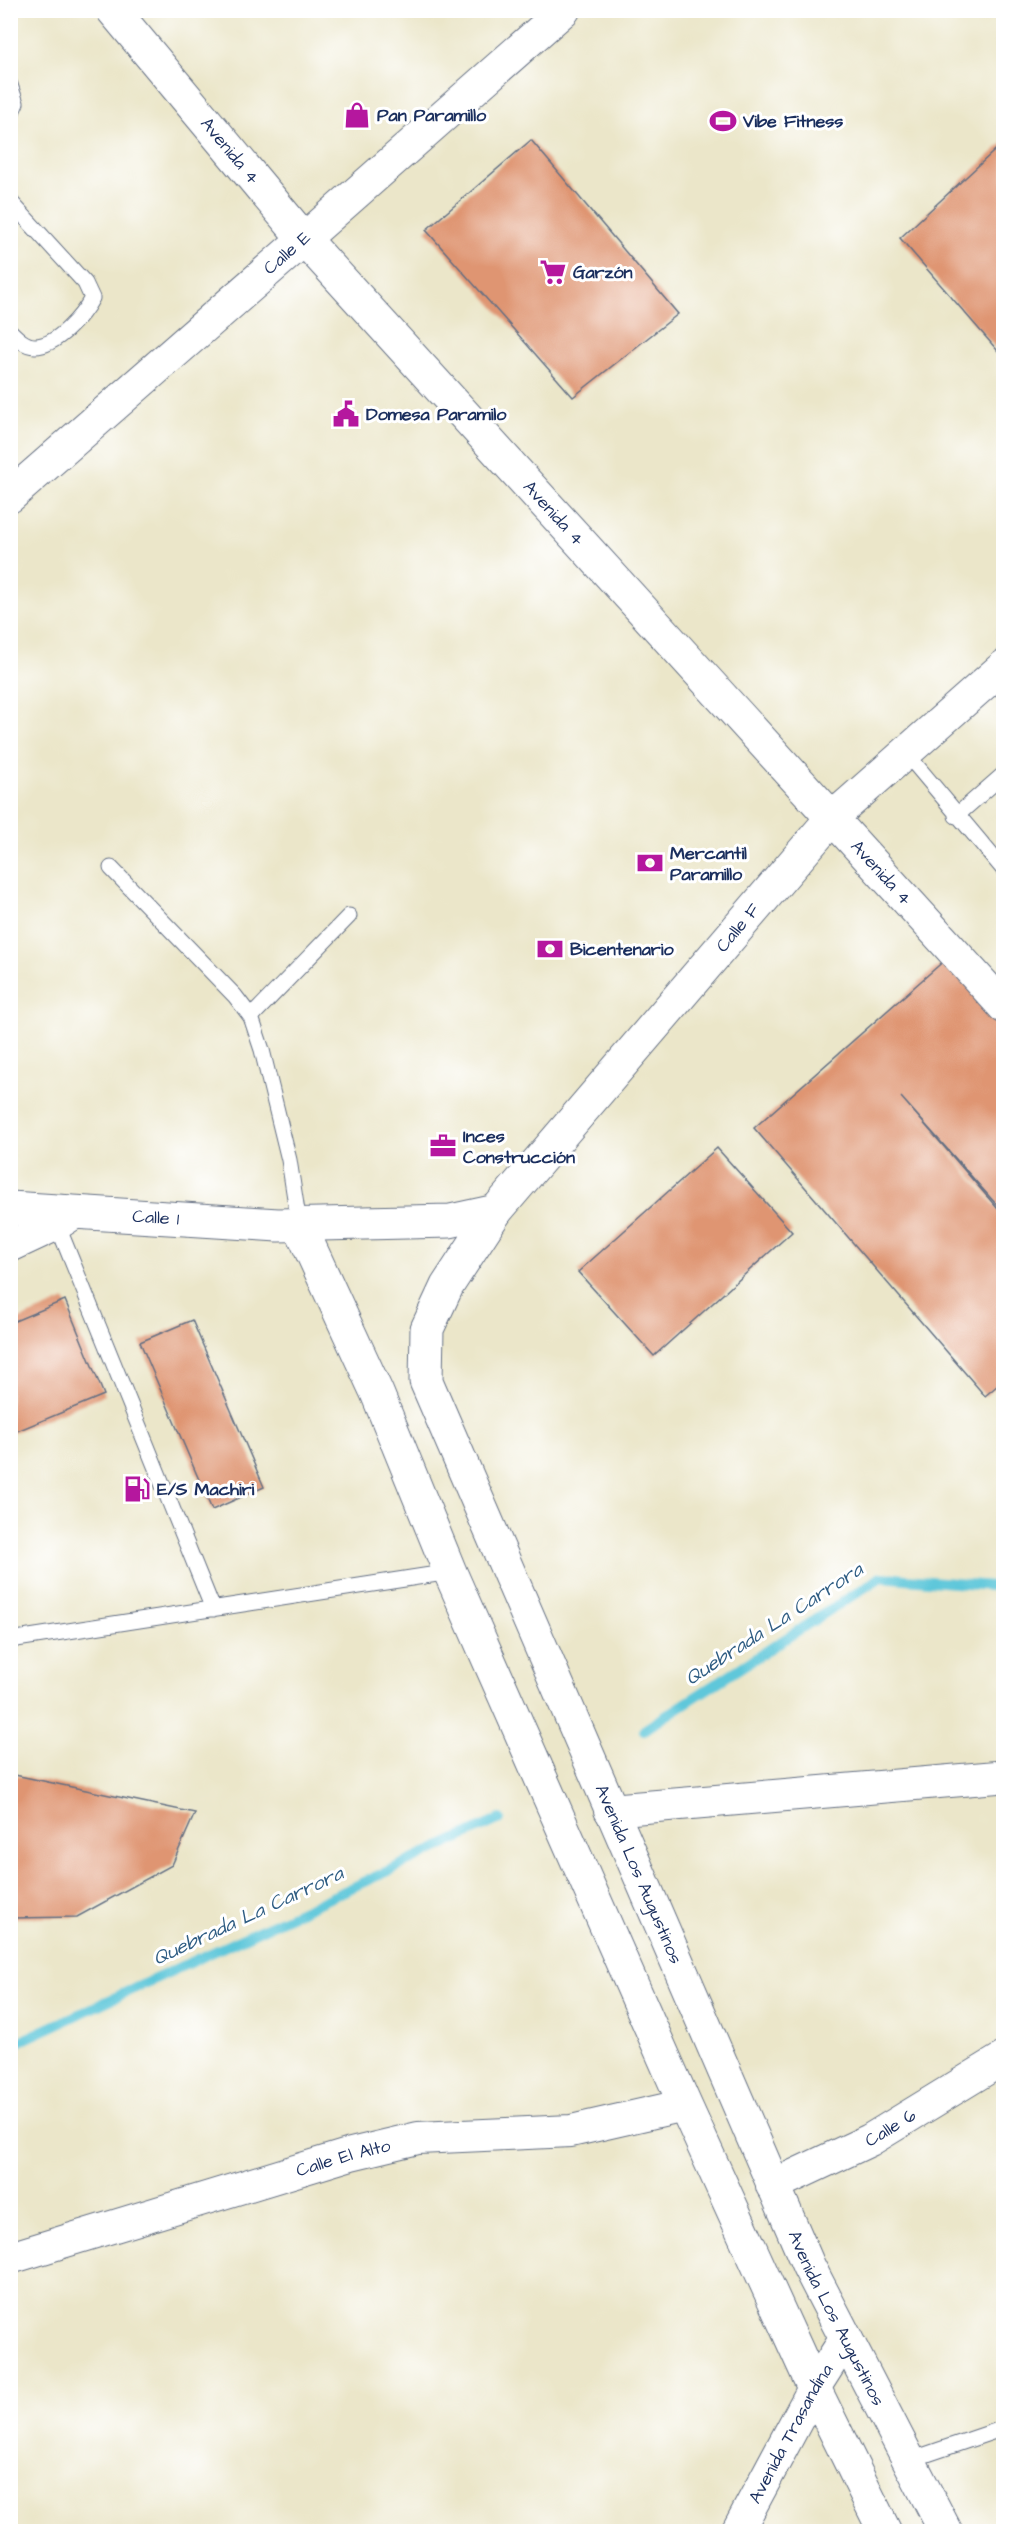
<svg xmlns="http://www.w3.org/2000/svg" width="1014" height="2542" font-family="'Architects Daughter',sans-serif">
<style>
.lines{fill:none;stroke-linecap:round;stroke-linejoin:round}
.stream{stroke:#5ec7da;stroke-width:10}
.building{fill:#df9572}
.lane-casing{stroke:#646f83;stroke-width:17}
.street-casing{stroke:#646f83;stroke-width:34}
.secondary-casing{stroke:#646f83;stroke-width:35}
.lane{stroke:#fff;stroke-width:15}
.street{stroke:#fff;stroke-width:32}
.secondary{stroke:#fff;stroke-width:33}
.labels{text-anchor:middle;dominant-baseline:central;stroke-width:6;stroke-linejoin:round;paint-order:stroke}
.poi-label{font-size:18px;font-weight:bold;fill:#1b2f5e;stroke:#fff;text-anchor:start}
.street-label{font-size:18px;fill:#1b2f5e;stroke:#fff}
.water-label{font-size:20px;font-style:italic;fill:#2f5d83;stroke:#fff}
</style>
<rect width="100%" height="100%" fill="#fff"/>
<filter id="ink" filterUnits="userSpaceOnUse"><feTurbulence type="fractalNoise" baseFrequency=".0167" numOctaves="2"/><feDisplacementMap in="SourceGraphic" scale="12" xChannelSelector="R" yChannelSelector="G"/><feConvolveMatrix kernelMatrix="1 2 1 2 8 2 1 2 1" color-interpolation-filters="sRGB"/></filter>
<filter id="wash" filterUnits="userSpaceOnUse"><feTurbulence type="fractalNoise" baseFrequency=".008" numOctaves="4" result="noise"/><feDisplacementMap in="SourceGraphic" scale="24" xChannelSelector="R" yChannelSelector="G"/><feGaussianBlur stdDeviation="1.35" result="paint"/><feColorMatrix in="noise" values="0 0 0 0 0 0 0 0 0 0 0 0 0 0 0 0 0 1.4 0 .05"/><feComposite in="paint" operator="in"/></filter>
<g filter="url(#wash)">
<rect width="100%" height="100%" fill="#ebe6c9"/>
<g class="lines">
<!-- stream -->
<path class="stream" d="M644,1730l237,-153 123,10
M10,2046l490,-227"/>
</g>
<g id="blocks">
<!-- building -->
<path class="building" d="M531,140l147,174 -105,83 -147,-167z
M1004,142v216l-104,-120z
M946,959l58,66v188l-103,-116 103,119v164l-19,16 -231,-268z
M717,1148l75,84 -138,124 -76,-84z
M65,1300l39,95 -94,39v-111z
M192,1320l72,167 -52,23 -72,-168z
M10,1774l185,39 -23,52 -95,52 -67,1z"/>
</g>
</g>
<g filter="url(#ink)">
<use href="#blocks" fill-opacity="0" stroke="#646f83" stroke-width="1.5"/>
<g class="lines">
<!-- lane casing -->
<g class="lane-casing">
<path id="lane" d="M10,85l6,18 -6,13
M10,201l75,82 7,15c-9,17 -35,48 -57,48 -10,0 -18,-8 -25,-15
M905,752l99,118
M956,816l48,-42
M111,868l124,128 16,21 11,33 27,110 10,64
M251,1017l98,-101
M57,1224l156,385
M10,1640l440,-68
M910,2460l94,-32"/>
</g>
<!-- street casing -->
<g class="street-casing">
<g id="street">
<path d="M304,239l260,-229"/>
<path id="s1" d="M1004,666l-172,152 172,189"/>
<path d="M10,1246l47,-22 17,-11"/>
<path d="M610,1810l387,-33"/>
<path id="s2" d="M772,2186l98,-46 134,-82"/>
<path id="s3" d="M10,2258l341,-104 67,-16 153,-7 114,-26"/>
<path id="s4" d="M737,2532l77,-144 32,-50"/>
</g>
</g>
<!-- secondary casing -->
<g class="secondary-casing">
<g id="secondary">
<path id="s5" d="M113,10l191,229 528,579 -336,393 -49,75 -20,43 -1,52 383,886 137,265"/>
<path d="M10,496l294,-257"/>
<path id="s6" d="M10,1208l268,17 172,-4 46,-10"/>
<path d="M299,1224l78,169 73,179 235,533 129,283 71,144"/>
</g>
</g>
<!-- lane -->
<use href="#lane" class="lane"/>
<!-- street -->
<use href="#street" class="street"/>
<!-- secondary -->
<use href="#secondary" class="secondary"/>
</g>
</g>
<!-- icons -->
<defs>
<g id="shop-bare" transform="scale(2.07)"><path d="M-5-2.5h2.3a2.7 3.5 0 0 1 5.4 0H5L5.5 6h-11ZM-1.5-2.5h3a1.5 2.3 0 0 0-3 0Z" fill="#b5179e" stroke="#fff" stroke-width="2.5" paint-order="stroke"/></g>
<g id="stadium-bare" transform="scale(2.07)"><path d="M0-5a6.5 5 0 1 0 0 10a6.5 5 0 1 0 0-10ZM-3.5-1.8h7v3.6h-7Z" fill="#b5179e" stroke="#fff" stroke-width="2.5" paint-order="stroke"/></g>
<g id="supermarket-bare" transform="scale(2.07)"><path d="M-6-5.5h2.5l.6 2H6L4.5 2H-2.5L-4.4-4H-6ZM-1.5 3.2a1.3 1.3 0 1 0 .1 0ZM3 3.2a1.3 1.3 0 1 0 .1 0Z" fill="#b5179e" stroke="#fff" stroke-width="2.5" paint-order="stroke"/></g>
<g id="civic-bare" transform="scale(2.07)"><path d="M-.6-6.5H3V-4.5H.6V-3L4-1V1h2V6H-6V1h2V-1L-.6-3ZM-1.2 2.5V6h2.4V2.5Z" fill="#b5179e" stroke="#fff" stroke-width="2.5" paint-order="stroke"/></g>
<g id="bank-bare" transform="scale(2.07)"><path d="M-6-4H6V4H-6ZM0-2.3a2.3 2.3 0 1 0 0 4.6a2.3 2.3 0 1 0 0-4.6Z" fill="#b5179e" stroke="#fff" stroke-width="2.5" paint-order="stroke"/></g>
<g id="office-bare" transform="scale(2.07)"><path d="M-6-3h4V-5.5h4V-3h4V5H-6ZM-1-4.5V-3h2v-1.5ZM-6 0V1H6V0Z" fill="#b5179e" stroke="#fff" stroke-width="2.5" paint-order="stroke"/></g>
<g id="fuel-bare" transform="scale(2.07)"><path d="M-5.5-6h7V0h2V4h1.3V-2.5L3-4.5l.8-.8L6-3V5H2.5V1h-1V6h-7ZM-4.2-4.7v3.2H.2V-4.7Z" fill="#b5179e" stroke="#fff" stroke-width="2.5" paint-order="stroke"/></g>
</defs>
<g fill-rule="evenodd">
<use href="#shop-bare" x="357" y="115"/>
<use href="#stadium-bare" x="723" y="121"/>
<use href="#supermarket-bare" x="553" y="272"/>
<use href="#civic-bare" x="346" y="414"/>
<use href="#bank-bare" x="650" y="863"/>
<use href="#bank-bare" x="550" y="949"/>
<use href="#office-bare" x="443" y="1146"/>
<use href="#fuel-bare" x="137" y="1489"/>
</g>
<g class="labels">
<!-- poi labels -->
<g class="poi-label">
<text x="377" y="115">Pan Paramillo</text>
<text x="743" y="121">Vibe Fitness</text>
<text x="573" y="272">Garzón</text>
<text x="366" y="414">Domesa Paramilo</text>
<text x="670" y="853">Mercantil<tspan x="670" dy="21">Paramillo</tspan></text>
<text x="570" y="949">Bicentenario</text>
<text x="463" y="1136">Inces<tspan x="463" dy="21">Construcción</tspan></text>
<text x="157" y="1489">E/S Machiri</text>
</g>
<!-- street labels -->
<g class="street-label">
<text stroke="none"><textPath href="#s5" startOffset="183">Avenida 4</textPath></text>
<text transform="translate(287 253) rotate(-41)">Calle E</text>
<text stroke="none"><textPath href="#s5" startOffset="669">Avenida 4</textPath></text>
<text stroke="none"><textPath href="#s1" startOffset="303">Avenida 4</textPath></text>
<text transform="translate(738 928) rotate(-50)">Calle F</text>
<text stroke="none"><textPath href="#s6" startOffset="146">Calle 1</textPath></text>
<text stroke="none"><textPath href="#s5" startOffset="2325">Avenida Los Augustinos</textPath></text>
<text stroke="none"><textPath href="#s2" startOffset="132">Calle 6</textPath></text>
<text stroke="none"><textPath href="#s3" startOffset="348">Calle El Alto</textPath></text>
<text stroke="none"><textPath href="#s5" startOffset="2811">Avenida Los Augustinos</textPath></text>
<text stroke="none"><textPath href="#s4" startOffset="112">Avenida Trasandina</textPath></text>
</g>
<!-- water labels -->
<g class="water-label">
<text transform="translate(774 1624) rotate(-33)">Quebrada La Carrora</text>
<text transform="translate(248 1916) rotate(-25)">Quebrada La Carrora</text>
</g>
</g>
<!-- margin -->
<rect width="1014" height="2542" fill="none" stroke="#fff" stroke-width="36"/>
</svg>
